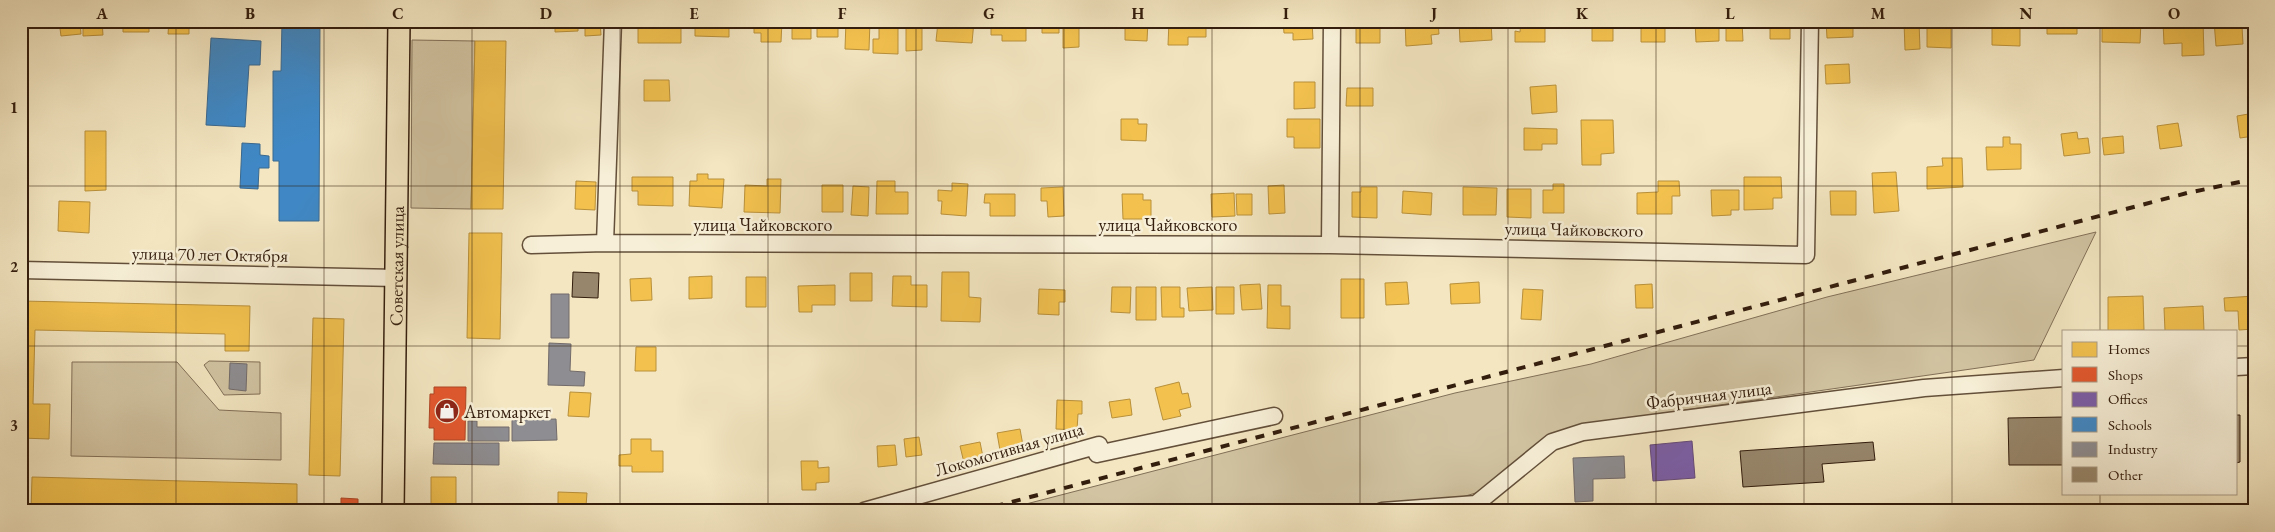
<svg xmlns="http://www.w3.org/2000/svg" width="2275" height="532" font-family="'EB Garamond',serif">
<style>
.green{fill:#d2c4a2;stroke:#827058}
.homes{fill:#f2c14e;stroke:#b9903a}
.shops{fill:#e4572e;stroke:#af4624}
.offices{fill:#7b5ea7;stroke:#654a79}
.schools{fill:#3f88c5;stroke:#3b688e}
.industry{fill:#8d8d92;stroke:#726b6a}
.building{fill:#97866b;stroke:#331d0d}
.lines{fill:none;stroke-linecap:round;stroke-linejoin:round}
.minor-casing{stroke:#634f3a;stroke-width:19}
.major-casing{stroke:#331d0d;stroke-width:24}
.minor{stroke:#f7efd7;stroke-width:16}
.major{stroke:#f3e6c1;stroke-width:21}
.rail{stroke:#331d0d;stroke-width:4;stroke-dasharray:9 9;stroke-linecap:butt}
.grid{fill:none;stroke:#331d0d;stroke-width:1;stroke-opacity:0.55}
.labels{text-anchor:middle;dominant-baseline:central;stroke-width:5;stroke-linejoin:round;paint-order:stroke}
.street-label{font-size:18px;fill:#331d0d;stroke:#f7efd7}
.poi-label{font-size:18px;fill:#331d0d;stroke:#f7efd7;text-anchor:start}
.neatline{fill:none;stroke:#331d0d;stroke-width:2}
.grid-label{font-size:16px;text-anchor:middle;font-weight:bold;fill:#331d0d}
</style>
<rect width="100%" height="100%" fill="#f3e6c1"/>
<filter id="stains"><feTurbulence type="fractalNoise" baseFrequency=".004" numOctaves="4"/><feColorMatrix values="0 0 0 0 .2 0 0 0 0 .09 0 0 0 0 .02 0 0 0 .5 -.17"/></filter>
<radialGradient id="worn" r=".72"><stop offset=".6" stop-color="#630" stop-opacity="0"/><stop offset="1" stop-color="#630" stop-opacity=".3"/></radialGradient>
<!-- green -->
<path class="green" d="M412,40l63,1 -4,168 -60,-1z
M2096,232l-62,128 -440,63 -32,9 -24,11 -59,49 -17,5 -171,14h-292l456,-118 136,-29 236,-67z
M209,361l51,1v32l-36,1 -20,-30z
M72,362h105l42,48 62,3v47l-210,-4z"/>
<!-- homes -->
<path class="homes" d="M21,21h18v2l-16,1 1,23h-3z
M59,21h21l1,13 -20,2z
M83,21h19l1,14 -20,1z
M123,21h26v11h-26z
M169,21h20v13h-21z
M555,21h23v10l-23,1z
M585,21h15l1,14 -16,1z
M638,21h43v22h-43z
M695,21h34v16l-34,-1z
M754,21h28l-1,21h-20v-9h-7z
M792,21h19v18h-19z
M817,21h21v16h-21z
M846,21h24l-1,29 -24,-1z
M883,21h15v33l-25,-1v-14h6v-12h4z
M906,21h16v29l-16,1z
M960,21h14l-2,22 -36,-2 2,-19 22,1z
M991,21h23v7l12,-1v14h-24v-6h-11z
M1042,21h17v12h-17z
M1063,21h16v26l-16,1z
M1125,21h23l-1,20 -22,-1z
M1169,21h37v16h-18v8h-20z
M1283,21h29l1,18 -20,1v-7h-9z
M1356,21h24v22h-24z
M1405,21h33l1,13 -8,1 1,9 -26,2z
M1459,21h32l1,19 -32,2z
M1521,21h24v21h-30v-11l5,1z
M1592,21h21v20h-21z
M1641,21h24v21h-24z
M1695,21h24v20l-23,1z
M1726,21h16l1,20h-17z
M1770,21h20v18h-20z
M1826,21h27v16l-26,1z
M1992,21h28v25l-28,-1z
M2047,21h30v13h-30z
M2102,21h39l-1,22 -38,-1z
M2203,21l1,34 -22,1v-13l-18,1 -1,-22z
M2214,21h10l1,6 17,-1 1,18 -27,2z
M1904,22h15l1,27 -15,1z
M1927,23l24,1v24l-24,-1z
M475,41h31l-3,168h-32z
M1849,64l1,19 -24,1 -1,-19z
M644,80h25l1,21h-26z
M1294,82h21v26l-21,1z
M1556,85l1,27 -25,2 -2,-27z
M1347,88h26v18h-27z
M2254,113v23l-14,2 -3,-22z
M1121,119h17v5h9l-1,17 -25,-1z
M1287,119h33v29h-26v-11h-7z
M1581,120h32l1,33 -13,1v11h-19z
M2178,123l4,23 -22,3 -3,-23z
M1524,128l33,1v15h-15v6h-18z
M85,131h21v59l-21,1z
M2077,132l1,7 10,-1 2,15 -26,3 -3,-22z
M2123,136l1,17 -20,2 -2,-17z
M2003,137h7v7h11v25l-34,1 -1,-23h17z
M1942,158h20l1,29 -36,2v-22l16,-1z
M1896,172l3,39 -25,2 -2,-40z
M697,174h11v5h16l-2,29 -33,-2 1,-25h7z
M632,177h41v29l-35,-1v-14h-6z
M1744,177h37l1,21h-9v11l-29,1z
M767,179h14l-1,34 -36,-1 1,-27 22,1z
M576,181l20,1 -1,28 -20,-1z
M877,181h18v11h13v22h-32z
M1658,181h21l1,15h-8v18h-35v-21l21,-1z
M952,183l16,1 -2,32 -25,-2 1,-13h-4v-11l14,1z
M1553,184h11v29h-21v-23h10z
M822,185h21v27h-21z
M1284,185l1,28 -16,1 -1,-28z
M853,186l16,1 -1,29 -17,-1z
M1063,187l1,29 -16,1 -1,-16h-6v-13z
M1361,187h16v31l-25,-1v-25h9z
M1463,187l34,1 -1,27h-33z
M1507,189h24v29l-24,-1z
M1711,190h28v20h-8v5l-19,1z
M1403,191l29,2 -1,22 -29,-2z
M1830,191h26v24h-25z
M1234,193l1,23 -23,1 -1,-23z
M985,194h30v22h-25v-13h-6z
M1122,194h21v6h8v19h-28z
M1236,194h16v21h-15z
M59,201l31,1 -1,31 -31,-2z
M469,233h33l-2,106 -33,-1z
M942,272h27v25l12,1 -1,24 -39,-1z
M850,273h22v28h-22z
M712,276v22l-23,1v-22z
M893,276h18v9h16v22l-35,-1z
M746,277h20v30h-20z
M651,278l1,22 -21,1 -1,-22z
M1341,279h23v39h-23z
M1407,282l2,22 -23,1 -1,-22z
M1479,282l1,21 -29,1 -1,-20z
M1260,284l2,25 -20,1 -2,-25z
M1652,284l1,24h-17l-1,-23z
M835,285v20h-23v7h-13l-1,-26z
M1268,285h13v21h9v23l-23,-1z
M1112,287h19l-1,26 -19,-1z
M1136,287h20v33h-20z
M1161,287h19v21h4v9h-22z
M1212,287l1,23 -24,1 -2,-23z
M1216,287h18v27h-18z
M1039,289l26,1v12h-6v13l-21,-1z
M1523,289l20,1 -2,30 -20,-1z
M2143,296l1,34 -36,1v-34z
M2254,296v33l-15,1 -1,-19h-13l-1,-13z
M21,301l229,5 -1,45h-24v-17l-190,-4 -2,74h17l-1,35 -28,-1z
M2203,306l1,25h-39l-1,-23z
M313,318l31,1 -4,157 -31,-1z
M636,347h20v24h-21z
M1179,382l3,12 6,-1 3,14 -12,3 2,6 -18,4 -8,-32z
M570,392l21,1 -2,24 -21,-1z
M1130,399l2,16 -20,3 -3,-16z
M1057,400l25,1v13h-4l-1,16 -21,-1z
M1020,429l4,22 -23,5 -4,-23z
M919,437l3,18 -16,2 -2,-18z
M631,439h20v12h12v21h-31v-6h-13v-11l12,-1z
M980,442l4,20 -19,5 -5,-21z
M895,445l2,20 -19,2 -1,-21z
M801,461h17v7l11,-1v15l-13,1v7h-14z
M32,477l265,7v27h-266z
M431,477h25v27l-25,1z
M558,492l29,1 -1,13 -28,-1z
M538,507v4h-24v-3z"/>
<!-- shops -->
<path class="shops" d="M434,387h32l-1,53h-31v-12h-5l1,-34h4z
M341,498l17,1v12h-17z"/>
<!-- offices -->
<path class="offices" d="M1692,441l3,37 -42,3 -3,-36z"/>
<!-- schools -->
<path class="schools" d="M282,21h38l-1,200h-40v-60h-6v-90h8z
M211,38l50,3 -1,24h-11l-4,62 -39,-2z
M242,143l18,1v11l9,1v12h-10l-1,21 -18,-1z"/>
<!-- industry -->
<path class="industry" d="M551,294h18v44h-18z
M549,343l22,1 -1,27 15,1 -1,14 -36,-1z
M230,363l17,1 -1,27 -17,-2z
M556,419l1,21 -45,1v-21z
M468,421h9v6h32v14h-41z
M434,443h65v22l-66,-1z
M1624,456l1,22 -32,1v22l-18,1 -2,-44z"/>
<!-- building -->
<path class="building" d="M573,272l26,1 -1,25 -26,-1z
M2236,415h4v47l-4,1z
M2064,417v48h-55l-1,-47z
M1873,442l2,18 -53,4 2,18 -81,5 -3,-36z"/>
<g class="lines">
<!-- minor casing -->
<g class="minor-casing">
<path id="minor" d="M605,243l8,-222
M531,245l74,-2 725,2 476,10 4,-234
M1330,245l2,-224
M21,270l376,8
M2236,367l18,-1
M864,511l235,-66 -2,9 177,-38
M1382,511l94,-7 76,-62 31,-10 341,-44 140,-10"/>
</g>
<!-- major casing -->
<g class="major-casing">
<g id="major">
<path id="s1" d="M393,511l6,-490"/>
</g>
</g>
<!-- minor -->
<use href="#minor" class="minor"/>
<!-- major -->
<use href="#major" class="major"/>
<!-- rail -->
<path class="rail" d="M977,511l1210,-318 67,-14"/>
</g>
<!-- grid -->
<path class="grid" d="M176,21v490M324,21v490M472,21v490M620,21v490M768,21v490M916,21v490M1064,21v490M1212,21v490M1360,21v490M1508,21v490M1656,21v490M1804,21v490M1952,21v490M2100,21v310M21,186h2233M21,346h2043M2236,346h18M2100,493v18"/>
<!-- icons -->
<defs>
<g id="shop-disc" transform="scale(1.25)"><circle r="9.5" fill="#8f2418" stroke="#f7efd7"/><path d="M-5-2.5h2.3a2.7 3.5 0 0 1 5.4 0H5L5.5 6h-11ZM-1.5-2.5h3a1.5 2.3 0 0 0-3 0Z" fill="#fff"/></g>
</defs>
<g fill-rule="evenodd">
<use href="#shop-disc" x="447" y="411"/>
</g>
<g class="labels">
<!-- street labels -->
<g class="street-label">
<text x="763" y="224">улица Чайковского</text>
<text x="1168" y="224">улица Чайковского</text>
<text transform="translate(1574 229) rotate(1)">улица Чайковского</text>
<text transform="translate(210 254) rotate(1)">улица 70 лет Октября</text>
<text stroke="none"><textPath href="#s1" startOffset="245">Советская улица</textPath></text>
<text transform="translate(1709 395) rotate(-7)">Фабричная улица</text>
<text transform="translate(1009 449) rotate(-16)">Локомотивная улица</text>
</g>
<!-- poi labels -->
<g class="poi-label">
<text x="464" y="411">Автомаркет</text>
</g>
</g>
<!-- margin -->
<rect width="2275" height="532" fill="none" stroke="#f3e6c1" stroke-width="55"/>
<!-- legend -->
<rect x="2062" y="330" width="175" height="165" fill="#f7efd7" stroke="#a99b86"/>
<rect x="2072" y="342" width="25" height="15" fill="#f2c14e" stroke="#a99b86"/>
<text x="2108" y="354" font-size="15" fill="#331d0d">Homes</text>
<rect x="2072" y="367" width="25" height="15" fill="#e4572e" stroke="#a99b86"/>
<text x="2108" y="380" font-size="15" fill="#331d0d">Shops</text>
<rect x="2072" y="392" width="25" height="15" fill="#7b5ea7" stroke="#a99b86"/>
<text x="2108" y="404" font-size="15" fill="#331d0d">Offices</text>
<rect x="2072" y="417" width="25" height="15" fill="#3f88c5" stroke="#a99b86"/>
<text x="2108" y="430" font-size="15" fill="#331d0d">Schools</text>
<rect x="2072" y="442" width="25" height="15" fill="#8d8d92" stroke="#a99b86"/>
<text x="2108" y="454" font-size="15" fill="#331d0d">Industry</text>
<rect x="2072" y="467" width="25" height="15" fill="#97866b" stroke="#a99b86"/>
<text x="2108" y="480" font-size="15" fill="#331d0d">Other</text>
<rect x="28" y="28" width="2220" height="476" class="neatline"/>
<g class="grid-label">
<text x="102" y="19">A</text>
<text x="250" y="19">B</text>
<text x="398" y="19">C</text>
<text x="546" y="19">D</text>
<text x="694" y="19">E</text>
<text x="842" y="19">F</text>
<text x="989" y="19">G</text>
<text x="1138" y="19">H</text>
<text x="1286" y="19">I</text>
<text x="1434" y="19">J</text>
<text x="1582" y="19">K</text>
<text x="1730" y="19">L</text>
<text x="1878" y="19">M</text>
<text x="2026" y="19">N</text>
<text x="2174" y="19">O</text>
<text x="14" y="113">1</text>
<text x="14" y="272">2</text>
<text x="14" y="431">3</text>
</g>
<rect width="100%" height="100%" filter="url(#stains)"/>
<rect width="100%" height="100%" fill="url(#worn)"/>
</svg>
